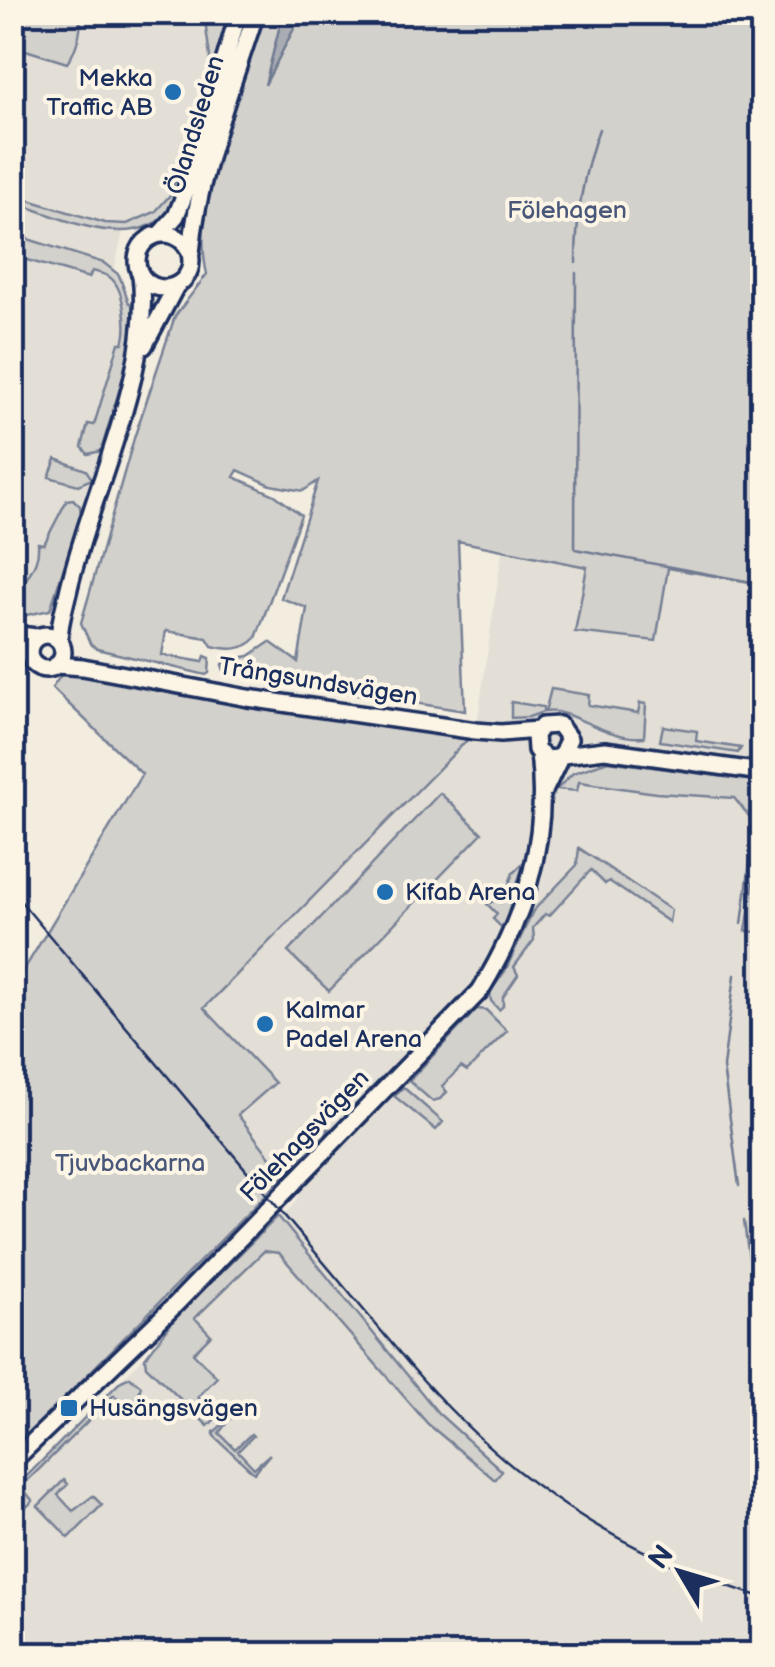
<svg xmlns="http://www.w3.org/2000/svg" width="775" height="1667" font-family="'Balsamiq Sans',sans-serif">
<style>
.built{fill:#e3dfd6}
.green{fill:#d3d1cc;stroke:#778095;stroke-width:2.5}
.water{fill:#a9acb3;stroke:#707a91;stroke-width:2.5}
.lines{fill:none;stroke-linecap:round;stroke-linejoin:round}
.stream{stroke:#707a91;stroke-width:2.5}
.secondary-casing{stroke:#1b2f5e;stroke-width:22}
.secondary{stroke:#fcf5e5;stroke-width:15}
.rail{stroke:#1b2f5e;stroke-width:2.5}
.poi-dot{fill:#1f6fb2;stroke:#fcf5e5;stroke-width:4}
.labels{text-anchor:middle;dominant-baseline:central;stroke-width:8;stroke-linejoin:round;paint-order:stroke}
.poi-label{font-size:25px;fill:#1b2f5e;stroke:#fcf5e5;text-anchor:start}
.street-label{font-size:25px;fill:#1b2f5e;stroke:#fcf5e5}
.park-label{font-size:25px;fill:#49587a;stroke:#fcf5e5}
</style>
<rect width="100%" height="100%" fill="#f3ede0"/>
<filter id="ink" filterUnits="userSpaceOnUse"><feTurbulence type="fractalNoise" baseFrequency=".01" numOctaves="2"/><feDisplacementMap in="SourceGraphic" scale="20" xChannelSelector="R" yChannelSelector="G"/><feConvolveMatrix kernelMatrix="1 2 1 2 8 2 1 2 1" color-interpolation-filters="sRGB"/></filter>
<g filter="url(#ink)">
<!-- built -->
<path class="built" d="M12,13h223l-55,177 -29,37 -28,5 -9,38 15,33 10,4 -11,54 -78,249 -37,8z
M502,552l69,13 19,-11 172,30v1070h-749v-164l282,-287 36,-73 -18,-1 -39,34 -36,-48 37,-32 -71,-75 272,-277z"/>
<!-- green -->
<path class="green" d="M73,12l6,3c5,12 -4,38 -12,48l-54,-17v-33z
M204,13l27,1 -57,192c-38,51 -112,11 -161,-4l-1,-7 93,28 22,1 28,-12 16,-18 37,-118 2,-19z
M263,13h499v571l-94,-16 -12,73 -81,-9 12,-65 -129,-26 7,170 -240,-38 -3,-8 6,-5 21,-4 21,-14 28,20 9,-54 -26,-10 37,-117 -15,10 -32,-6 -33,-15 -4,7 41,18 26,20 -45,123c-12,13 -27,12 -44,8l-5,-8 -41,-7 -4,24 41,7 2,-6 5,2 -1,15 -3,2 -109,-26 -7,-6 -9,-20 54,-188 40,-119 32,-42c-18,-76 32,-187 56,-261z
M12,234l92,29 15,12 10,28 10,4 -11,54 -27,90 -13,3 -6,-7 6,-23 6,1 25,-82h4c5,-15 2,-57 -15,-67 -1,-1 -15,-5 -16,-5l-3,7 -76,-22z
M56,459l30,11 6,9 -14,6 -29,-8z
M73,499l7,7 1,10 -31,94 -37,8c-1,-34 28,-45 25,-75l6,1 23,-44z
M66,668l410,63 -272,277 71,75 -37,32 36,47 39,-33h18l-318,321v-462l129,-214 -90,-86z
M551,689l38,6 -1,10 50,8 2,-10 6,1 -2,33c-37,4 -74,-30 -99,-25z
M511,702l32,5v5l-14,5 -18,1z
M663,726l34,5 -1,10 45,7 -3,5 -78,-12z
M608,761l154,21v17l-9,-1 -3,19 -16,-19 -78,-5 -77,-11 -2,9 -20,-2 16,-16z
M440,793l42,40 -153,158 -41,-39z
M579,848l92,62 -2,12 -60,-41 -4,3 -14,-14 -42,46 -4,-2 -12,14 1,12 -20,27 4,8 -15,22v9l-4,4 -8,-9 -1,-9 15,-21 28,-60 44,-46z
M757,859h5v66l-5,7 -11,-1z
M524,862l-21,67 -10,-10 4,-5 -10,-10 11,-5 4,3 11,-29z
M477,1009l9,1 21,21 -40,40 -6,-4 -19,19 5,6 -7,7 -8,2 -23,-20z
M403,1087l40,35 -7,8 -42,-34z
M278,1216l160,197 64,58 -7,9 -67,-56 -149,-171 -15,-2 -69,67 16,17 -18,18 24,24 -19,20 19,20 -9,9 -62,-60 -1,-8 32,-42z
M130,1377l11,9 -3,10 -11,11 -13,-12 -93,92 12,14 -12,11 -8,1v-23l108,-109z
M232,1416l-13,17 16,16 16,-15 2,2 -15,15 16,17 16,-14 -16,19 -40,-37v-4z
M64,1480l4,4 -10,11 15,16 20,-15 9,9 -33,33 -31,-32z"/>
<!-- water -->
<path class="water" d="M283,13h19l-37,72z"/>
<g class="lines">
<!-- stream -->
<path class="stream" d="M576,263c0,-46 7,-90 23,-134
M576,273l-1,276 187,35
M752,845l7,-45
M742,924l8,-62
M735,975l-12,92 16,119
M744,1221l18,137"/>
<!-- secondary casing -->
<g class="secondary-casing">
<path id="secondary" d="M161,233l15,-17 8,-20 55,-184
M137 261a27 27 0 1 1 54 0a27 27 0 1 1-54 0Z
M191,253c7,-82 40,-162 65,-241
M144,346l32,-60
M12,634l24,3
M29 652a17 17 0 1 1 34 0a17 17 0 1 1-34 0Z
M59,641c0,-18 6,-35 10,-53 22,-97 84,-214 72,-313
M56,665l27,2 165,31 228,33 25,2 36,-3
M563,755l42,-5 157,22
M545,789l24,-50 -10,-14 -17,1 -7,9 1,15 11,9 11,-1
M12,1462l159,-153 309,-318c45,-73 70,-151 59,-237"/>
</g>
<!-- secondary -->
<use href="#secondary" class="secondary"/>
<!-- rail -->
<path class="rail" d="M12,891l397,473c98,115 208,190 353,233"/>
</g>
</g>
<!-- markers -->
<g class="poi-dot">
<circle cx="173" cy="92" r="10"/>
<circle cx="385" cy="892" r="10"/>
<circle cx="265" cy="1024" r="10"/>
<rect x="59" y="1398" width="20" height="20" rx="5"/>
</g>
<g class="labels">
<!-- poi labels -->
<g class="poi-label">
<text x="153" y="78" text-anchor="end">Mekka<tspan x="153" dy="29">Traffic AB</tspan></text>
<text x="405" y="892">Kifab Arena</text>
<text x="285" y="1010">Kalmar<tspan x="285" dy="29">Padel Arena</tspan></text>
<text x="89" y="1408">Husängsvägen</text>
</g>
<!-- street labels -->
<g class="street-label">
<text transform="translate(196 125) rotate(-73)">Ölandsleden</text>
<text transform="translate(318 682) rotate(9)">Trångsundsvägen</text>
<text transform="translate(305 1136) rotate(-46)">Fölehagsvägen</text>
</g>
<!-- park labels -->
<g class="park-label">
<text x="567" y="210">Fölehagen</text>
<text x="130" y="1163">Tjuvbackarna</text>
</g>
</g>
<!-- margin -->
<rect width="775" height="1667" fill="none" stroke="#fcf5e5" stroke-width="50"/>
<rect x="25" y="25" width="725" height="1617" fill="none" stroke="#1b2f5e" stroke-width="4" filter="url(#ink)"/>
<!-- north arrow -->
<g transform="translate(680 1572) rotate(308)" stroke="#fcf5e5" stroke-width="8" paint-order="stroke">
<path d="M0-8L18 38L0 25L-18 38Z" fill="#1b2f5e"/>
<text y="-15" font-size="28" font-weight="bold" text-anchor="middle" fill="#1b2f5e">N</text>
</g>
</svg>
